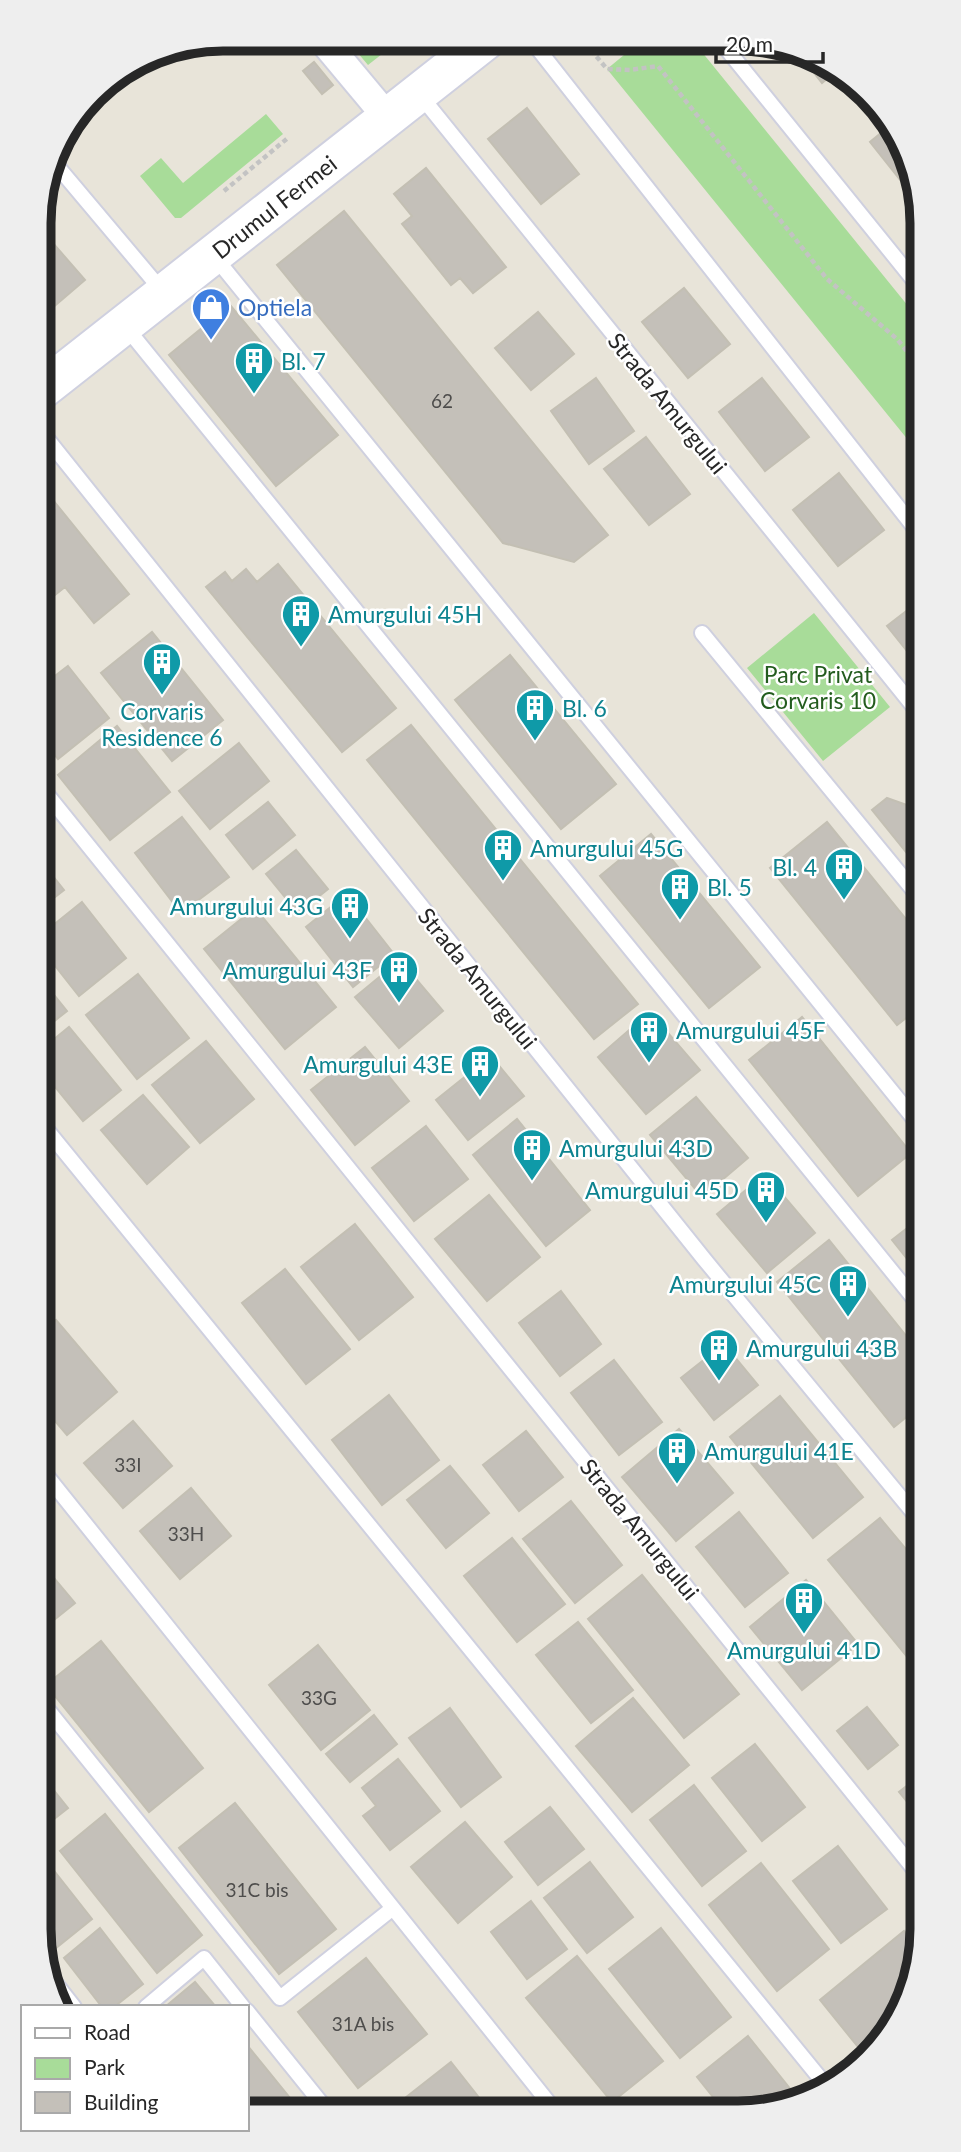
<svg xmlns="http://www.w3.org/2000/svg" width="961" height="2152" font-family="Lato,sans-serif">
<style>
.green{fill:#a8dc99}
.building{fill:#c4c0b9;stroke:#c3bfb3;stroke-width:2}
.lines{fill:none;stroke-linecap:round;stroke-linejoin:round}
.lane-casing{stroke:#cfd0df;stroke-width:18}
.street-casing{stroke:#cfd0df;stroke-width:32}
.secondary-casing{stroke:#cfd0df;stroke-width:42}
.path{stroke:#c3c3c3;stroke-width:4.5;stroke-dasharray:5 3.5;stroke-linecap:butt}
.lane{stroke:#fff;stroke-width:14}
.street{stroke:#fff;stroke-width:28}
.secondary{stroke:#fff;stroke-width:38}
.labels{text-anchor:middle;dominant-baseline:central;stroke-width:5;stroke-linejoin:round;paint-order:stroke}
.number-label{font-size:19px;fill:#4e4d4c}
.street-label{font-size:23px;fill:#272727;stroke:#fff}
.shop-label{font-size:23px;fill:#366cbe;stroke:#fff;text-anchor:start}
.culture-label{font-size:23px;fill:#0d838f;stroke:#fff;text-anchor:start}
.park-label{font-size:23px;fill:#235c1e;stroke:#fff}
.rim{fill:none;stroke:#272727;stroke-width:9}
</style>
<rect width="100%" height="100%" fill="#e8e4d9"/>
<!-- green -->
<path class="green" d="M346,39l54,1 -32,25z
M641,41h52l224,276v134l-310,-382z
M266,114l17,20 -102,84h-6l-35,-42 21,-18 22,25z
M814,613l76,94 -67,54 -76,-93z"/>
<!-- building -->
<path class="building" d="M800,55l35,17 -13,11z
M314,62l19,23 -11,9 -19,-23z
M527,108l52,66 -38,30 -53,-65z
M887,128l29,47v25l-46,-58z
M426,168l80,99 -33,26 -13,-15 -9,7 -49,-61 10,-8 -18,-22z
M344,211l264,324 -34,27 -71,-19 -226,-278z
M39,227l46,53 -42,36 -4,-4z
M684,288l46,56 -42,34 -46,-56z
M230,305l108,130 -62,51 -107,-131z
M538,312l36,42 -43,36 -36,-42z
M596,378l38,53 -45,33 -38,-53z
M762,378l47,59 -44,34 -46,-59z
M646,437l44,57 -41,31 -45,-56z
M839,473l45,57 -46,36 -45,-56z
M40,484l89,110 -35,29 -29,-36 -25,20z
M278,564l118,144 -54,44 -136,-165 19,-15 7,9 14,-12 11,13z
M918,602v63l-31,-39z
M152,632l71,88 -51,41 -71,-88z
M510,655l106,129 -55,45 -106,-129z
M68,666l41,52 -51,41 -17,-22 -1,-63 7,8z
M411,725l227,279 -44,35 -227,-279z
M117,726l53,66 -60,48 -52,-65z
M239,743l30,38 -59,48 -31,-38z
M887,798l31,11v58l-46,-57z
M268,802l27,33 -42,34 -27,-34z
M182,817l47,60 -48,36 -46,-60z
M827,822l92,113v73l-22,17 -127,-157z
M651,834l109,133 -51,41 -109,-132z
M296,850l32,39 -30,24 -32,-39z
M41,861l23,29 -23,18z
M347,894l47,60 -41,33 -47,-60z
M82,902l44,56 -47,38 -38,-48v-13z
M255,908l81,99 -51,42 -81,-100z
M400,960l43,51 -44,37 -44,-51z
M138,974l51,64 -52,41 -51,-64z
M42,980l25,31 -25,20z
M650,1012l50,58 -54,44 -48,-57z
M802,1017l109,136 -53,43 -109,-136z
M69,1027l52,63 -38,31 -41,-50v-22z
M206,1041l48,58 -54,44 -48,-58z
M365,1047l44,54 -54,44 -44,-55z
M491,1056l33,40 -56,44 -32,-40z
M143,1095l46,52 -42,37 -46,-54z
M696,1097l52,61 -46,39 -52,-62z
M517,1119l73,91 -44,36 -73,-91z
M426,1126l42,53 -54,42 -42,-53z
M765,1174l50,59 -48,40 -50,-59z
M489,1195l51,62 -53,44 -52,-62z
M920,1218v57l-28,-35z
M355,1224l58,73 -54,43 -58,-73z
M829,1240l91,113v53l-26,21 -117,-145z
M285,1269l65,80 -44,35 -64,-81z
M561,1291l40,53 -41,32 -41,-53z
M56,1320l61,72 -50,43 -24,-28v-76z
M724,1344l34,41 -44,35 -33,-42z
M614,1360l48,62 -43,33 -48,-62z
M389,1395l50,65 -57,45 -50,-65z
M780,1396l83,101 -50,41 -83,-101z
M133,1421l39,45 -49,42 -39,-45z
M679,1429l54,64 -57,48 -54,-64z
M526,1431l37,46 -44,34 -36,-46z
M920,1436v21l-10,-13z
M450,1466l39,47 -43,35 -39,-48z
M191,1488l40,48 -51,43 -40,-48z
M571,1501l51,64 -47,38 -52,-64z
M739,1512l49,61 -43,34 -49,-60z
M880,1518l41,49v83l-12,9 -81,-99z
M512,1538l53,66 -48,38 -53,-66z
M43,1565l32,38 -31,25z
M642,1575l97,119 -55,44 -96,-119z
M806,1580l52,64 -56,46 -52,-63z
M578,1622l55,68 -42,33 -55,-68z
M101,1641l102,127 -54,44 -103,-127z
M318,1645l52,65 -49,40 -52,-65z
M633,1698l56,67 -57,47 -56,-66z
M867,1707l31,38 -30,24 -31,-38z
M450,1708l51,69 -40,30 -52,-69z
M374,1715l23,29 -47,38 -24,-28z
M755,1744l50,63 -43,34 -50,-63z
M398,1759l42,52 -50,39 -27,-34 13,-10 -14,-18z
M922,1774v46l-23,-28z
M44,1778l24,30 -24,19z
M694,1785l52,66 -44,35 -52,-66z
M235,1803l101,126 -57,45 -100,-126z
M550,1807l34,42 -46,36 -33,-43z
M105,1814l97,121 -45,38 -97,-122z
M465,1822l47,55 -54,46 -47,-56z
M838,1846l49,63 -46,34 -48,-62z
M590,1862l43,55 -46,36 -43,-55z
M48,1863l44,56 -36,29 -11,-14v-67z
M761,1863l68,86 -52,42 -68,-86z
M531,1901l36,48 -40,30 -36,-47z
M100,1928l43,56 -29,23h-12l-38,-49z
M661,1928l70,89 -51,41 -71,-89z
M904,1931l15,18 -35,93 -17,16 -47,-58z
M577,1956l86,105 -51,41 -86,-104z
M366,1958l61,76 -69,54 -60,-76z
M195,1982l21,25h-51z
M748,2036l52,65 -14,6h-65l-24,-30z
M247,2045l52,64 -52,1z
M451,2062l37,47h-97z
M694,2099l7,9h-18z"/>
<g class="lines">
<!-- lane casing -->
<g class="lane-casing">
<path id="lane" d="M531,40l386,491
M721,42l195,241
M420,95l498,617
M52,160l112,133
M214,256l705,869
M125,326l795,980
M39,347l23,25
M40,430l664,829 217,263
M702,633l217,264
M41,787l881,1092
M42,1124l786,964
M43,1471l510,637
M44,1705l236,293 113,-90
M45,1970l29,37
M146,2007l58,-49 39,49
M247,2011l79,98"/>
</g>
<!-- street casing -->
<g class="street-casing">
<path id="street" d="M322,39l66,79"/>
</g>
<!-- secondary casing -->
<g class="secondary-casing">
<g id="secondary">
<path id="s1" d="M40,391l446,-351"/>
</g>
</g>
<!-- path -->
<path class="path" d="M591,50l16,19 23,1 28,-4 169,213 70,60 20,25
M224,191l65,-54"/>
<!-- lane -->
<use href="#lane" class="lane"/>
<!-- street -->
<use href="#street" class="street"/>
<!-- secondary -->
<use href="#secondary" class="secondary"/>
</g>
<!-- icons -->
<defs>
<g id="shop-pin" transform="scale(2.0125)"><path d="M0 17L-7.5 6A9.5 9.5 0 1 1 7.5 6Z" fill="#3f7fe0" stroke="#fff"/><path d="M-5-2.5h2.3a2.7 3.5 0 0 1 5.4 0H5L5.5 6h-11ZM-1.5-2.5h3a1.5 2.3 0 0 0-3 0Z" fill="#fff"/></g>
<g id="building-pin" transform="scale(2.0125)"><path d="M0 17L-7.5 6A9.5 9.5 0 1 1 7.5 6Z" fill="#0f9aa8" stroke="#fff"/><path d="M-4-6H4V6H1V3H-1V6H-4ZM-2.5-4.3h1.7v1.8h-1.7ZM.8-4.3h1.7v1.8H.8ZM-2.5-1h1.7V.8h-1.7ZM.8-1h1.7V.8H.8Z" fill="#fff"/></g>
</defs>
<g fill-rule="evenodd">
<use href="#shop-pin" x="211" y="307"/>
<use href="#building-pin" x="254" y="361"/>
<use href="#building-pin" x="301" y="614"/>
<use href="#building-pin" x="162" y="662"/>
<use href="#building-pin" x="535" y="708"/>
<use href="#building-pin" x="503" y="848"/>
<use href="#building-pin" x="844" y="867"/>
<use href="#building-pin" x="680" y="887"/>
<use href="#building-pin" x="350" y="906"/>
<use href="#building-pin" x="399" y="970"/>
<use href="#building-pin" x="649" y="1030"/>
<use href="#building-pin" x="480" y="1064"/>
<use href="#building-pin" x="532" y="1148"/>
<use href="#building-pin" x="766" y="1190"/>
<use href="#building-pin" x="848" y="1284"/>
<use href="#building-pin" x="719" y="1348"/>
<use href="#building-pin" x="677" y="1451"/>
<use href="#building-pin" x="804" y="1601"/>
</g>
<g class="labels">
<!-- number labels -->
<g class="number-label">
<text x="442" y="400">62</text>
<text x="128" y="1464">33I</text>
<text x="186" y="1533">33H</text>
<text x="319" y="1697">33G</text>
<text x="257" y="1889">31C bis</text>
<text x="363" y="2023">31A bis</text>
</g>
<!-- street labels -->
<g class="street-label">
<text stroke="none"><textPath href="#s1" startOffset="298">Drumul Fermei</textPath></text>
<text transform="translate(668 403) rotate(51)">Strada Amurgului</text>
<text transform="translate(478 978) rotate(51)">Strada Amurgului</text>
<text transform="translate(640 1529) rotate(51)">Strada Amurgului</text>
</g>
<!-- shop labels -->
<g class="shop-label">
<text x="238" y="307">Optiela</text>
</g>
<!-- culture labels -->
<g class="culture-label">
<text x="281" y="361">Bl. 7</text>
<text x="328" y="614">Amurgului 45H</text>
<text x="562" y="708">Bl. 6</text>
<text x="162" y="711" text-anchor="middle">Corvaris<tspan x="162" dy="26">Residence 6</tspan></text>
<text x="530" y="848">Amurgului 45G</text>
<text x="817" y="867" text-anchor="end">Bl. 4</text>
<text x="707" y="887">Bl. 5</text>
<text x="323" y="906" text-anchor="end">Amurgului 43G</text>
<text x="372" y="970" text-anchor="end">Amurgului 43F</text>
<text x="676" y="1030">Amurgului 45F</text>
<text x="453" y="1064" text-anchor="end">Amurgului 43E</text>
<text x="559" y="1148">Amurgului 43D</text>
<text x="739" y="1190" text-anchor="end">Amurgului 45D</text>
<text x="821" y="1284" text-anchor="end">Amurgului 45C</text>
<text x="746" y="1348">Amurgului 43B</text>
<text x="704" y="1451">Amurgului 41E</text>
<text x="804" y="1650" text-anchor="middle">Amurgului 41D</text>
</g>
<!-- park labels -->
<g class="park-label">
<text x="818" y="674">Parc Privat<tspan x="818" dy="26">Corvaris 10</tspan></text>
</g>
</g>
<!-- crop -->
<path d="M0 0H961V2152H0ZM223 51H738A172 172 0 0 1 910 223V1929A172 172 0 0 1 738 2101H223A172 172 0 0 1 51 1929V223A172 172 0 0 1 223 51Z" fill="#eee" fill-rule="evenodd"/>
<path class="rim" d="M223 51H738A172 172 0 0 1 910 223V1929A172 172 0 0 1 738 2101H223A172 172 0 0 1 51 1929V223A172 172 0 0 1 223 51Z"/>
<!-- legend -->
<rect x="21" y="2005" width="228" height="126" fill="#ffffff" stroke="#a9a9a9" stroke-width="2"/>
<rect x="35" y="2028" width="35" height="10" fill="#ffffff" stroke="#a9a9a9" stroke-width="2"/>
<text x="84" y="2040" font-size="21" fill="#272727">Road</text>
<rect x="35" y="2058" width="35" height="21" fill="#a8dc99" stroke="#a9a9a9" stroke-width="2"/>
<text x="84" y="2075" font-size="21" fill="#272727">Park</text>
<rect x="35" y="2092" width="35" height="21" fill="#c4c0b9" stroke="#a9a9a9" stroke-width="2"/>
<text x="84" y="2110" font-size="21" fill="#272727">Building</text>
<!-- scale -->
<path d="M716 52v10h107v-10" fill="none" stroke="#272727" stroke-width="3.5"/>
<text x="726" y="52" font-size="21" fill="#272727" stroke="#ffffff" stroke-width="5" paint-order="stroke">20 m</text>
</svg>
